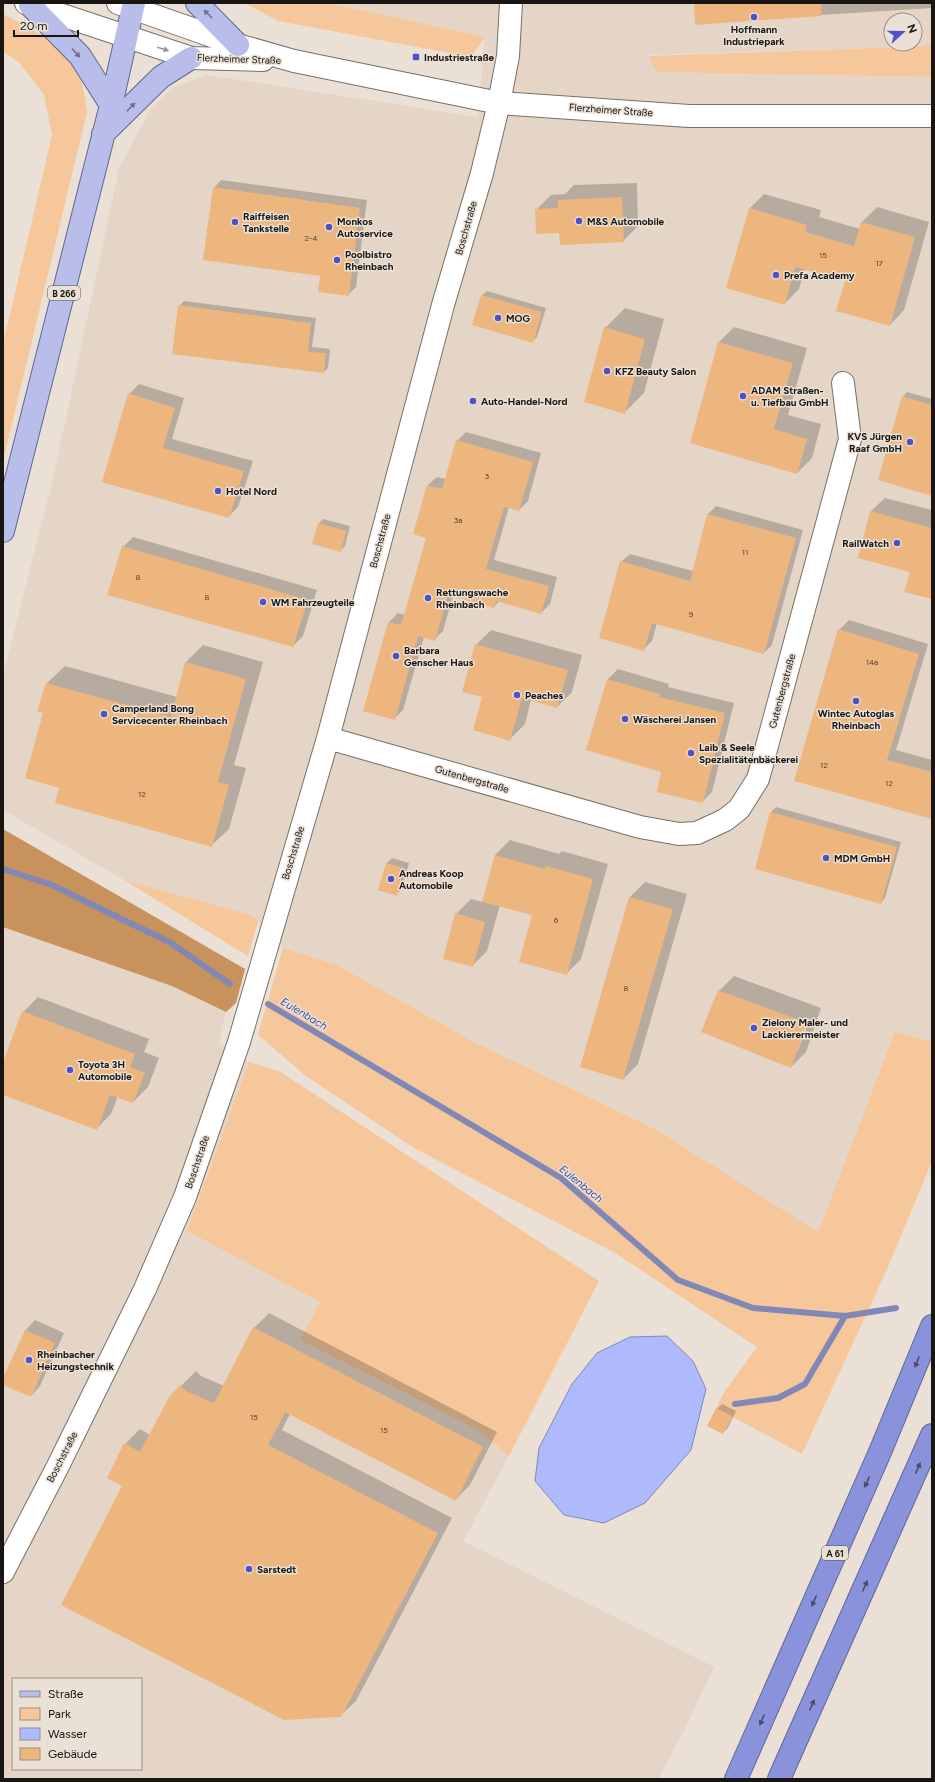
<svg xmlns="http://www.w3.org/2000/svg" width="935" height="1782" font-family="Figtree,sans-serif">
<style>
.built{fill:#e5d5c6;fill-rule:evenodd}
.green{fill:#f5c79b}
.forest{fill:#c7925b}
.water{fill:#afb9fd;stroke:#8288b6}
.shadow{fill:#0003;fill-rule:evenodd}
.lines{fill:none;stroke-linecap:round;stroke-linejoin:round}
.stream{stroke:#8288b6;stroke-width:6}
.building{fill:#edb67f}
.street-casing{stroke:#787067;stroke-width:24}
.secondary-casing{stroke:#787067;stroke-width:24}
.primary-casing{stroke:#616694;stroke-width:24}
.highway-casing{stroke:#616694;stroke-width:24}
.street{stroke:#fff;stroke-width:22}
.secondary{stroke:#fff;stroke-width:22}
.primary{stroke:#b8bee9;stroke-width:22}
.highway{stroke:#8992da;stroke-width:22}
.oneway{fill:#707288}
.oneway2{fill:#979694}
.oneway3{fill:#4b4d6c}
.poi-dot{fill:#5051c7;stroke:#eae0d6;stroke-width:1.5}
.labels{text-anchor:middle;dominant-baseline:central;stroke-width:3;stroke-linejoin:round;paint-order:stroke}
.number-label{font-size:8px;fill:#4d3d2d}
.shield{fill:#eae0d6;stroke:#57524d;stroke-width:1}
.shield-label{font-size:9px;font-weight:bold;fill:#181512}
.poi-label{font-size:10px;font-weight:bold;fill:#181512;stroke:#eae0d6;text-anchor:start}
.street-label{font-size:10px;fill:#181512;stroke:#eae0d6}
.water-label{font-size:11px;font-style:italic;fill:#474c9b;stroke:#eae0d6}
</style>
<rect width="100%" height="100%" fill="#eae0d6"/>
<!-- built -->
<path class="built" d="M329,3h603v43l-283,9 7,17 276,5v965l-37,-10 -77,200 -163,-103 -183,-88 -135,-76 -54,-17 -32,-33 -127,-35 -121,-70v-135l50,-196 66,-310 31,-59 23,-23 34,-12 271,42 7,-80zM891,20h24v24h-24z
M3,927l170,59 53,26 -7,31 30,19 -62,169 133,71 -20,38 178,90 31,26 -46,85 251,126 -28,60 -28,52h-655zM13,1679h128v90h-128z"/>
<!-- green -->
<path class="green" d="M245,3h84l156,34 -14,20 -193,-36z
M3,14c24,12 63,31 74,56 6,13 8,28 10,42l-84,349v-117l49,-209 -8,-40 -25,-33 -16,-10z
M932,46v31l-276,-5 -7,-16z
M124,880l127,35 7,7 -10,34z
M283,948l54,17 135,76 183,88 163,103 77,-200 37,10v119l-44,106 -86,187 -86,-46 9,-17 32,-44 -142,-94 -201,-105 -108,-72 -48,-41z
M249,1062l30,9 320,210 -90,175 -31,-26 -178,-90 20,-38 -133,-71z"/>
<!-- forest -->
<path class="forest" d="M3,829l242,140 -9,34 -10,9 -54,-26 -169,-59z"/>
<!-- water -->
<path class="water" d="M667,1336l26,25 13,28 -15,61 -46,53 -41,20 -40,-8 -29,-34 4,-33 33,-64 25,-31 33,-16z"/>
<!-- shadow -->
<path class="shadow" d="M695,3h237v5l-236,15z
M221,180l146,20 -11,87 -8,8 -27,-20 -107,-87z
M637,183l1,43 -15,15 -87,-31 15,-15 14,-1 9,-9z
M764,194l57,16 -2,7 41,12 2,-7 15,-15 52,15 -25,88 -14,15 -44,-45 -41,-11 -6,20 -15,15 -35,-95z
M487,291l59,17 -9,29 -4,4 -51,-46z
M184,301l132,17 -4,29 18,2 -2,19 -4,4 -145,-66z
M625,308l39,11 -20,74 -20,20 -19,-85z
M734,327l73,21 -19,67 33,9 -9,34 -15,15 -106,-30 28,-101z
M139,384l45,14 -12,41 81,22 -15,46 -10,10 -125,-35 26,-88z
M907,392l25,7v96l-29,-98z
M466,432l75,21 -13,48 -9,9 -10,-3 -15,53 63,17 -7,27 -9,9 -42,-12 -5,6 -41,-11 -10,35 -9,9 -10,-3 -21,73 -9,9 -30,-9 25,-88 9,-9 7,2 22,-78 1,-52 9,-8 9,2 11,-38z
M885,498l47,12v88l-21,-27 -40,-60z
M716,506l87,24 -31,115 -8,8 -107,-30 -5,18 -8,8 -23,-87 9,-8 63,17 15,-57z
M323,519l27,7 -5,20 -5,5 -21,-28z
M133,537l184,53 -14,46 -10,10 -170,-99z
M849,620l79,24 -32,106 36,10v58l-137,-38 44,-150z
M491,630l91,25 -10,37 -15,15 -26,-7 -6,24 -15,15 -27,-42 -7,-52z
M203,645l60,17 -29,103 12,3 -17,61 -18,17 -151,-59 -16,-75 -6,-1 9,-28 18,-17 112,31 9,-35z
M618,669l51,15 -1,3 66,16 -22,89 -10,10 -39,-31 -75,-21 20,-71z
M776,807l125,35 -16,56 -4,5 -125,-35 15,-56z
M510,840l49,14 3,-3 46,13 -27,95 -15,15 -33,-60 -33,-9 -13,46 -15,15 -16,-52 15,-15 12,3 12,-47z
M392,858l17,5 -8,27 -5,4 -17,-4 8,-27z
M645,882l42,12 -49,170 -15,15 -42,-12 49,-170z
M734,976l87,32 -15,44 -15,15 -72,-76zM808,1018l2,1 -12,31h-2z
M38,997l111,42 -5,13 15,6 -11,29 -15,15 -15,-6 -7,18 -15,15 -93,-35v-29l20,-53z
M269,1313l228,119 -27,53 -15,15 -165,-86 -8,16 170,88 -96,183 -16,15 -217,-231 2,-41 15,-15 10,6 20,-38 26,-26 5,5 23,10 30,-58z
M35,1320l29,13 -24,53 -9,10 -28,-12v-4l23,-50z
M722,1404l14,7 -8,17 -5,5 -6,-24z"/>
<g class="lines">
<!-- stream -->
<path class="stream" d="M3,869l49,16 119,58 59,41
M268,1004l293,174 117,102 75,28 92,8 51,-8
M735,1404l43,-6 27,-14 40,-68"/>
</g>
<!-- building -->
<path class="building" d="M694,3h127v13l-126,9z
M213,187l147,21 -11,88 -31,-4 2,-16 -117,-16z
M622,197l2,45 -64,3 -1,-12 -23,1 -1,-25 23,-1v-8z
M749,208l58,17 -2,7 49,14 7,-24 54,15 -25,89 -54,-15 9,-30 -50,-14 -10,38 -59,-17z
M481,295l61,17 -9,31 -61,-18z
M178,305l133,18 -3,29 18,1 -2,20 -152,-19z
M604,327l41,12 -20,75 -41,-12z
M718,342l75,21 -19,66 33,10 -10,35 -107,-31z
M128,393l47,15 -12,40 81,23 -15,47 -127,-36z
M902,396l30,9v91l-54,-16z
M456,440l77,22 -14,49 -15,-4 -18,62 63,17 -8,28 -45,-13 -2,7 -46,-13 -13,46 -17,-5 -23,84 -32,-9 25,-89 13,3 25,-87 -13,-4 14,-49 15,4z
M870,511l62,17v71l-28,-7 6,-20 -52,-14z
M707,514l89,24 -32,116 -112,-31 -8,28 -45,-13 21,-77 70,20z
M318,523l28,8 -5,21 -29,-8z
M122,546l186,54 -15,47 -186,-52z
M838,629l81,25 -32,106 45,12v47l-138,-38z
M475,644l93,26 -11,38 -35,-10 -12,43 -37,-11 9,-33 -20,-5z
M185,662l61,17 -28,103 11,3 -17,62 -157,-44 4,-15 -34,-10 18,-65 -6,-2 9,-28 125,34z
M607,679l53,15 -1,3 66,16 -22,90 -46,-11 4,-20 -75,-22z
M770,812l127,35 -16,57 -126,-35z
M495,855l50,14 1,-3 47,13 -26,96 -48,-13 13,-47 -50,-13z
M386,863l18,5 -7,28 -19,-6z
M629,897l44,12 -50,171 -43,-13z
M455,913l30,9 -12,45 -30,-8z
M718,990l89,33 -16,45 -90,-36z
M22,1011l113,43 -5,13 15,6 -12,30 -23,-8 -13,35 -94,-35v-33z
M253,1327l230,120 -27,54 -171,-89 -17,33 170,88 -97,184 -57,3 -223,-115 61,-119 -15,-8 17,-35 16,9 29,-55 11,-12 6,6 28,12z
M25,1330l30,13 -24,54 -28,-12v-7z
M716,1408l16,8 -9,18 -16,-8z"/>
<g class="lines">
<!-- street casing -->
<g class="street-casing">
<path id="street" d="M328,738l312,89 39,7 18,-1 28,-13 14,-11 19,-30 92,-340 -7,-56
M3,1572l55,-106 87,-177 40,-92 54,-155 89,-304 115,-433 39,-132 17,-70 9,-47 3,-53"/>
</g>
<!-- secondary casing -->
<g class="secondary-casing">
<path id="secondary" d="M26,3l165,55 72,2
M118,3l120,42 56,16 205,42 190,13h243"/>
</g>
<!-- primary casing -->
<g class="primary-casing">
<path id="primary" d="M197,3l41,42
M30,5l50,51 31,49
M103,134l58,-57 30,-19
M3,531l108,-426 23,-102"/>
</g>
<!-- highway casing -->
<g class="highway-casing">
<path id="highway" d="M736,1779l144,-327 52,-126
M779,1779l153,-344"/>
</g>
<!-- street -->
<use href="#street" class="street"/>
<!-- secondary -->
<use href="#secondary" class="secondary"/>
<!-- primary -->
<use href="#primary" class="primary"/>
<!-- highway -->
<use href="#highway" class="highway"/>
</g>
<!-- one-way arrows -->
<defs><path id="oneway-solid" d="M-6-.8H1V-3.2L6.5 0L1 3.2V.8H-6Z"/></defs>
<g class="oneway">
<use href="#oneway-solid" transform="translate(208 14) rotate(-135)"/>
<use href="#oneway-solid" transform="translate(76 53) rotate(48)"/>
<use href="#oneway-solid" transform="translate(131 107) rotate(-45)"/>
</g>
<use class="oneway2" href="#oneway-solid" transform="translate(163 49) rotate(17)"/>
<g class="oneway3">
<use href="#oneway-solid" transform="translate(917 1362) rotate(112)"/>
<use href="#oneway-solid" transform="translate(918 1468) rotate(-66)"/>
<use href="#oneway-solid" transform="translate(867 1482) rotate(114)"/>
<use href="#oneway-solid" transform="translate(865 1586) rotate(-66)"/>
<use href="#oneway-solid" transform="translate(814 1601) rotate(114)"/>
<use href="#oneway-solid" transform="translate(812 1705) rotate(-66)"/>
<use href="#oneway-solid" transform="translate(762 1720) rotate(113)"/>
</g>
<!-- markers -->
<g class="poi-dot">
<circle cx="754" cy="17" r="4"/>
<rect x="412" y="53" width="8" height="8" rx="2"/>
<circle cx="579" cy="221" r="4"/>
<circle cx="235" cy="222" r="4"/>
<circle cx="329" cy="227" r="4"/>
<circle cx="337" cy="260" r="4"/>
<circle cx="776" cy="275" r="4"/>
<circle cx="498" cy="318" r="4"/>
<circle cx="607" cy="371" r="4"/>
<circle cx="743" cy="396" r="4"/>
<circle cx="473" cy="401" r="4"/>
<circle cx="910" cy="442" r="4"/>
<circle cx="218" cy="491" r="4"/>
<circle cx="897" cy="543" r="4"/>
<circle cx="428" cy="598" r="4"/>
<circle cx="263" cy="602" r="4"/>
<circle cx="396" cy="656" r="4"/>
<circle cx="517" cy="695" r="4"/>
<circle cx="856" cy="701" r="4"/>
<circle cx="104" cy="714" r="4"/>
<circle cx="625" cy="719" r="4"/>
<circle cx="691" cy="753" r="4"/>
<circle cx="826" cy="858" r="4"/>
<circle cx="391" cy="879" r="4"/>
<circle cx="754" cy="1028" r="4"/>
<circle cx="70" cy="1070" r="4"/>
<circle cx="29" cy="1360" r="4"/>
<circle cx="249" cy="1569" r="4"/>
</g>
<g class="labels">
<!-- number labels -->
<g class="number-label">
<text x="311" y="238">2-4</text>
<text x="823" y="255">15</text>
<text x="879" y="263">17</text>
<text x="487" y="476">3</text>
<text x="458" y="520">3a</text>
<text x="745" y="552">11</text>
<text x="138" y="577">8</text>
<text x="207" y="597">8</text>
<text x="691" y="614">9</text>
<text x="872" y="662">14a</text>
<text x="824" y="765">12</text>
<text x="889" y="783">12</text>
<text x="142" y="794">12</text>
<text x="556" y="920">6</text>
<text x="626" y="988">8</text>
<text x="254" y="1417">15</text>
<text x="384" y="1430">15</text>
</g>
<!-- shield labels -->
<g class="shield">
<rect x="48" y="286" width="32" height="14" rx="3"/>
<rect x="822" y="1546" width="26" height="14" rx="3"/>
</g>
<g class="shield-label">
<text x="64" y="293">B 266</text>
<text x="835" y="1553">A 61</text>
</g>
<!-- poi labels -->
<g class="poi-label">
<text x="754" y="29" text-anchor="middle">Hoffmann<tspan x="754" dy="12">Industriepark</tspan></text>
<text x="424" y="57">Industriestraße</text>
<text x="243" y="216">Raiffeisen<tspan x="243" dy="12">Tankstelle</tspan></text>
<text x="337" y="221">Monkos<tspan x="337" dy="12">Autoservice</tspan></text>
<text x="587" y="221">M&amp;S Automobile</text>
<text x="345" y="254">Poolbistro<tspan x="345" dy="12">Rheinbach</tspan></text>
<text x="784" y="275">Prefa Academy</text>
<text x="506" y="318">MOG</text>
<text x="615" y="371">KFZ Beauty Salon</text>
<text x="751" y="390">ADAM Straßen-<tspan x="751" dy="12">u. Tiefbau GmbH</tspan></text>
<text x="481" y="401">Auto-Handel-Nord</text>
<text x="902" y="436" text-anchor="end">KVS Jürgen<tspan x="902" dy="12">Raaf GmbH</tspan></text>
<text x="226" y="491">Hotel Nord</text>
<text x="889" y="543" text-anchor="end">RailWatch</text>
<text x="436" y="592">Rettungswache<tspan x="436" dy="12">Rheinbach</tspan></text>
<text x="271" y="602">WM Fahrzeugteile</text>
<text x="404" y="650">Barbara<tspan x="404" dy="12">Genscher Haus</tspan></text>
<text x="525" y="695">Peaches</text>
<text x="112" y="708">Camperland Bong<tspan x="112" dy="12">Servicecenter Rheinbach</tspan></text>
<text x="856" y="713" text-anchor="middle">Wintec Autoglas<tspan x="856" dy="12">Rheinbach</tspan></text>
<text x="633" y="719">Wäscherei Jansen</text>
<text x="699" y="747">Laib &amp; Seele<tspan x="699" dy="12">Spezialitätenbäckerei</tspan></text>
<text x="834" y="858">MDM GmbH</text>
<text x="399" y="873">Andreas Koop<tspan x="399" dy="12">Automobile</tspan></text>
<text x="762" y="1022">Zielony Maler- und<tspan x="762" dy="12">Lackierermeister</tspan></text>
<text x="78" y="1064">Toyota 3H<tspan x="78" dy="12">Automobile</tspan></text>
<text x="37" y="1354">Rheinbacher<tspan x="37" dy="12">Heizungstechnik</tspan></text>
<text x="257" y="1569">Sarstedt</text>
</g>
<!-- street labels -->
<g class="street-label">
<text transform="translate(239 59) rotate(2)">Flerzheimer Straße</text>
<text transform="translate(611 110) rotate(4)">Flerzheimer Straße</text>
<text transform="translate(466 228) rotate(-74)">Boschstraße</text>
<text transform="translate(380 541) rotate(-75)">Boschstraße</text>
<text transform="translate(782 691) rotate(-75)">Gutenbergstraße</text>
<text transform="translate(472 779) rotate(16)">Gutenbergstraße</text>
<text transform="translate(293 853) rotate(-73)">Boschstraße</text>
<text transform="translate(197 1162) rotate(-71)">Boschstraße</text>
<text transform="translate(62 1457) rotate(-63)">Boschstraße</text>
</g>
<!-- water labels -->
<g class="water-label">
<text transform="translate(304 1014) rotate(31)">Eulenbach</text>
<text transform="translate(581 1184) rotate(39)">Eulenbach</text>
</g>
</g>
<!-- border -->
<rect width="935" height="1782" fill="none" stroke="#181512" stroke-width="8"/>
<!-- legend -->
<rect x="12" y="1678" width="130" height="92" fill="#eae0d6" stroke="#968f88"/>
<rect x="20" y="1691" width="20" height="6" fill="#b8bee9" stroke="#968f88"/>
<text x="48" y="1698" font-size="12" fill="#181512">Straße</text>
<rect x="20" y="1708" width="20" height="12" fill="#f5c79b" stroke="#968f88"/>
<text x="48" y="1718" font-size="12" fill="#181512">Park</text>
<rect x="20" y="1728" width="20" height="12" fill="#afb9fd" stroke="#968f88"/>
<text x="48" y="1738" font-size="12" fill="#181512">Wasser</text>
<rect x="20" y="1748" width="20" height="12" fill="#edb67f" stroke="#968f88"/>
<text x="48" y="1758" font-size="12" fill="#181512">Gebäude</text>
<!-- north arrow -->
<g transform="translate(903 32) rotate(69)"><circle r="19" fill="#eae0d6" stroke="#968f88"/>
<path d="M0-3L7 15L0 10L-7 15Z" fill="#5051c7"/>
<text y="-6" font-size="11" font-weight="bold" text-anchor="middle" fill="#181512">N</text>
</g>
<!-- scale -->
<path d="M14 30v6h64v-6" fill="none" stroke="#181512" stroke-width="2"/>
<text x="20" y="30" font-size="12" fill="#181512" stroke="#eae0d6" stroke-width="3" paint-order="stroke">20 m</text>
</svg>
